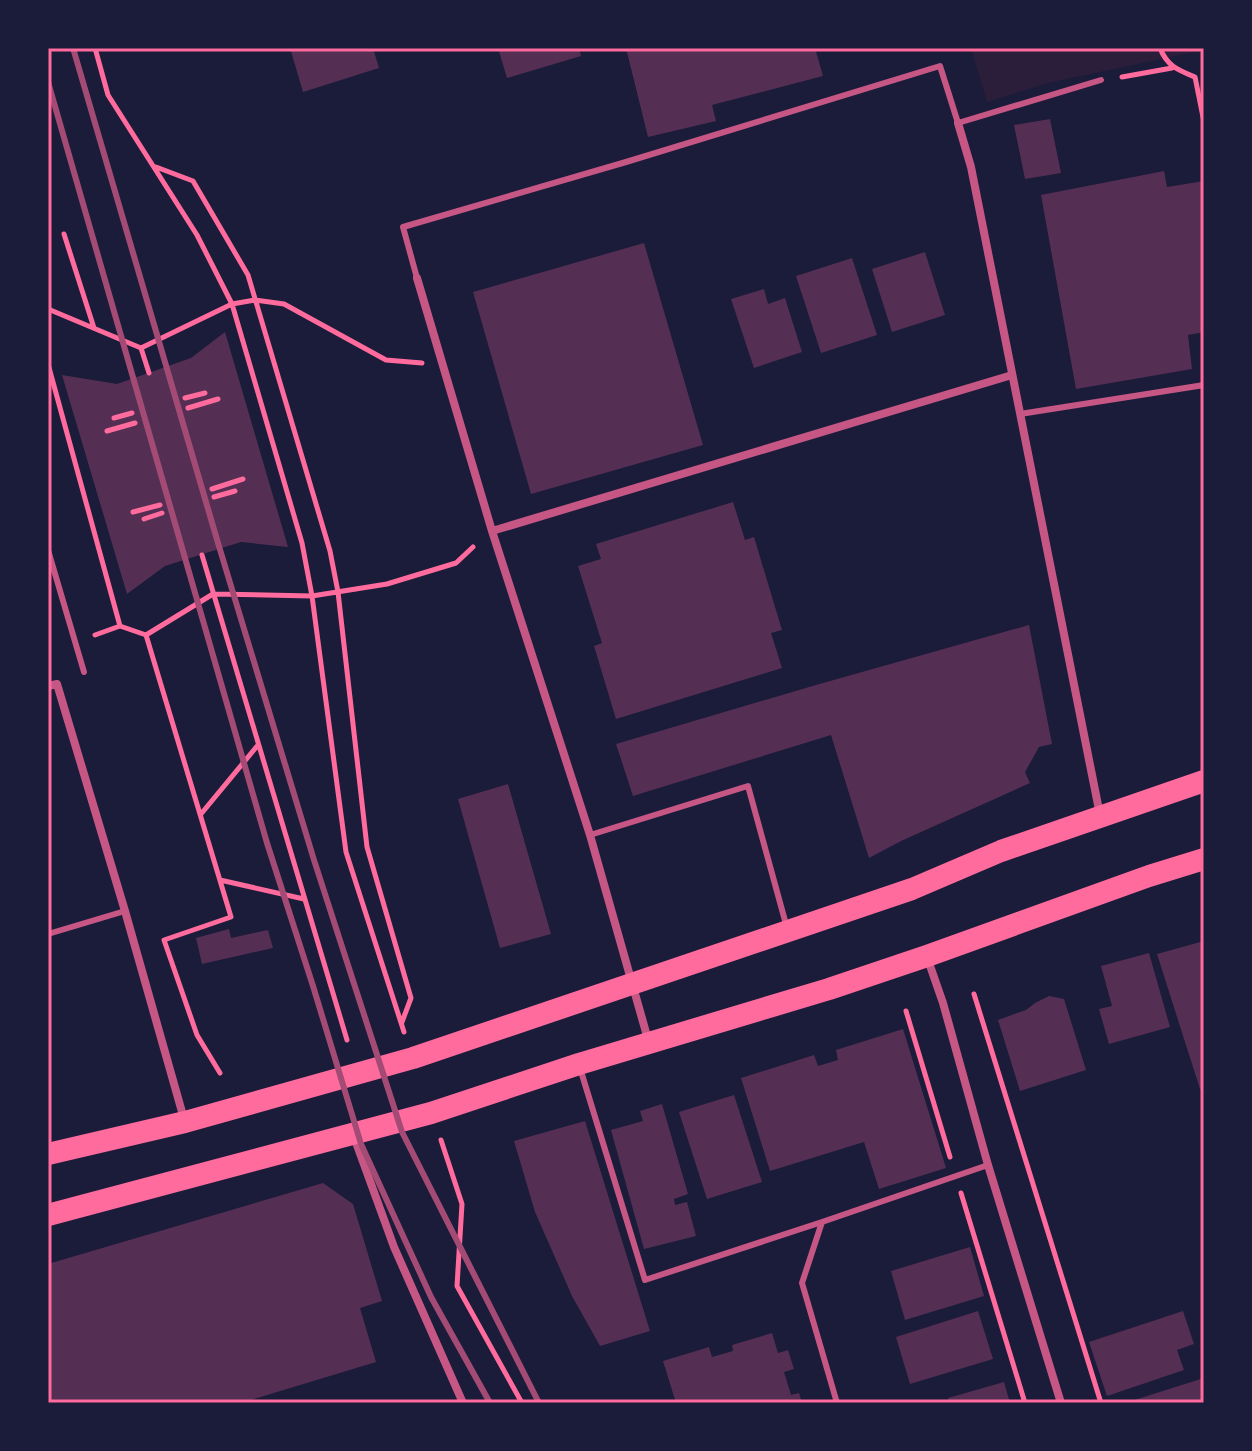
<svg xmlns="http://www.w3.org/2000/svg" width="1252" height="1451" font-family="Raleway,sans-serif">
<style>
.green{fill:#2a1e3b}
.building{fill:#542f53}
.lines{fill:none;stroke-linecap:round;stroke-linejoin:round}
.path{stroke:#ff6b9d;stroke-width:5}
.service{stroke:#c65784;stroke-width:6}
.minor{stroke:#c65784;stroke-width:8}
.trunk{stroke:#ff6b9d;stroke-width:22}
.rail{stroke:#a44b75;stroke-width:6}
.neatline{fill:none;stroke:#ff6b9d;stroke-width:3}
</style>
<rect width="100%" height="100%" fill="#1b1b3a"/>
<!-- green -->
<path class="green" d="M971,48h233v2l-156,33 -61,19z"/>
<!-- building -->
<path class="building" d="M290,48h83l6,20 -76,24z
M498,48h81l2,8 -74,22z
M626,48h189l8,28 -111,29 4,16 -68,16z
M1050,119l11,54 -36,6 -11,-54z
M1164,171l3,16 37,-6v151l-16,3 4,34 -116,20 -35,-194z
M644,243l59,202 -172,49 -58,-202z
M925,252l20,63 -53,17 -20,-63z
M852,258l25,77 -56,18 -25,-77z
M764,289l4,15 17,-6 17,54 -48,16 -23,-69z
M225,332l63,215 -47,-5 -76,24 -38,28 -65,-219 55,9 74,-26z
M733,502l12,38 9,-3 28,93 -11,3 11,35 -166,51 -22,-73 8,-3 -24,-77 23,-7 -5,-15z
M1029,625l23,119 -13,3 -14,25 5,11 -129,58 -32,17 -38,-123 -198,61 -17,-52 200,-59z
M508,784l43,150 -51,14 -42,-149z
M229,929l2,9 37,-8 5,18 -71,16 -6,-26z
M1204,941v150l-4,-2 -43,-135z
M1149,953l21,74 -61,17 -10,-35 13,-3 -11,-40z
M1049,996l15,3 22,71 -66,21 -22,-71 28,-10 9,-7z
M903,1029l43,139 -67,21 -15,-47 -94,29 -29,-93 73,-23 4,11 20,-6 -2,-10z
M734,1095l28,87 -55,17 -28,-87z
M662,1104l26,90 -14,5 1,6 12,-3 9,34 -52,13 -33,-119 32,-9 -3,-10z
M585,1121l65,210 -50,15 -28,-50 -37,-84 -21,-71z
M323,1183l30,21 29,97 -22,7 16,54 -135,41h-193v-139z
M970,1247l14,49 -79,24 -14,-49z
M978,1311l15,48 -83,25 -14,-47z
M1183,1311l11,33 -17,6 7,20 -77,26 -18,-54z
M772,1333l6,20 10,-3 6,19 -10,3 7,23 8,-2 3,10h-126l-13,-42 46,-14 3,10 21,-6 -1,-6z
M1204,1378v25h-76v-1z
M1004,1382l6,21h-61l-1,-5z"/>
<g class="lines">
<!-- path -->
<path class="path" d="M95,48l13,47 89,140 35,69 70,239 10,53 34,256 58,180
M1160,48c7,18 18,22 35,29l9,45
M1122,77l50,-9
M156,167l37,14 55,94 82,276 8,41 29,255 44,151 -9,24
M64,234l30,94
M48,309l93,39 91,-44 23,-4 29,4 102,56 36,3
M141,348l8,25
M48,364l72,262 26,9
M185,398l20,-5
M188,408l30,-9
M114,418l18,-5
M107,431l28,-8
M212,489l31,-10
M214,497l21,-6
M133,512l27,-7
M144,519l18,-6
M202,555l145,485
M95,635l25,-9
M146,635l85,282 -67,23 33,95 23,38
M146,635l67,-41 99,2 75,-12 69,-21 17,-16
M201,814l57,-69
M220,880l84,19
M974,994l127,409
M906,1011l44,146
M441,1140l21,64 -5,82 65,117
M961,1193l64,210"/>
<!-- service -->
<path class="service" d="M417,278l-14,-51 223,-65 314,-96 18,57 143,-43
M1020,414l184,-29
M48,550l36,122
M590,835l158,-49 39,142
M48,934l77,-23
M580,1068l65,212 177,-58
M837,1403l-35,-120 20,-61 166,-57"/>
<!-- minor -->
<path class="minor" d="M958,123l13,44 129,648
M417,278l75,253 98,304 59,208
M492,531l520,-156
M48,686l9,-2 68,227 59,208
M927,957l16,46 45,162 73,238
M354,1137l40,110 69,156"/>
<!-- trunk -->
<path class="trunk" d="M48,1154l137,-32 228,-64 499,-169 89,-38 203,-70
M48,1215l383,-102 148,-49 250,-75 98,-33 222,-80 55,-17"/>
<!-- rail -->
<path class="rail" d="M73,48l145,495 96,317 88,272 137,271
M48,82l219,761 46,143 48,158 70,153 59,106"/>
</g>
<!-- border -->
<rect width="1252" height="1451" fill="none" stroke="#1b1b3a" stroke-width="100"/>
<rect x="50" y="50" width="1152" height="1351" class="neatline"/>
</svg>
